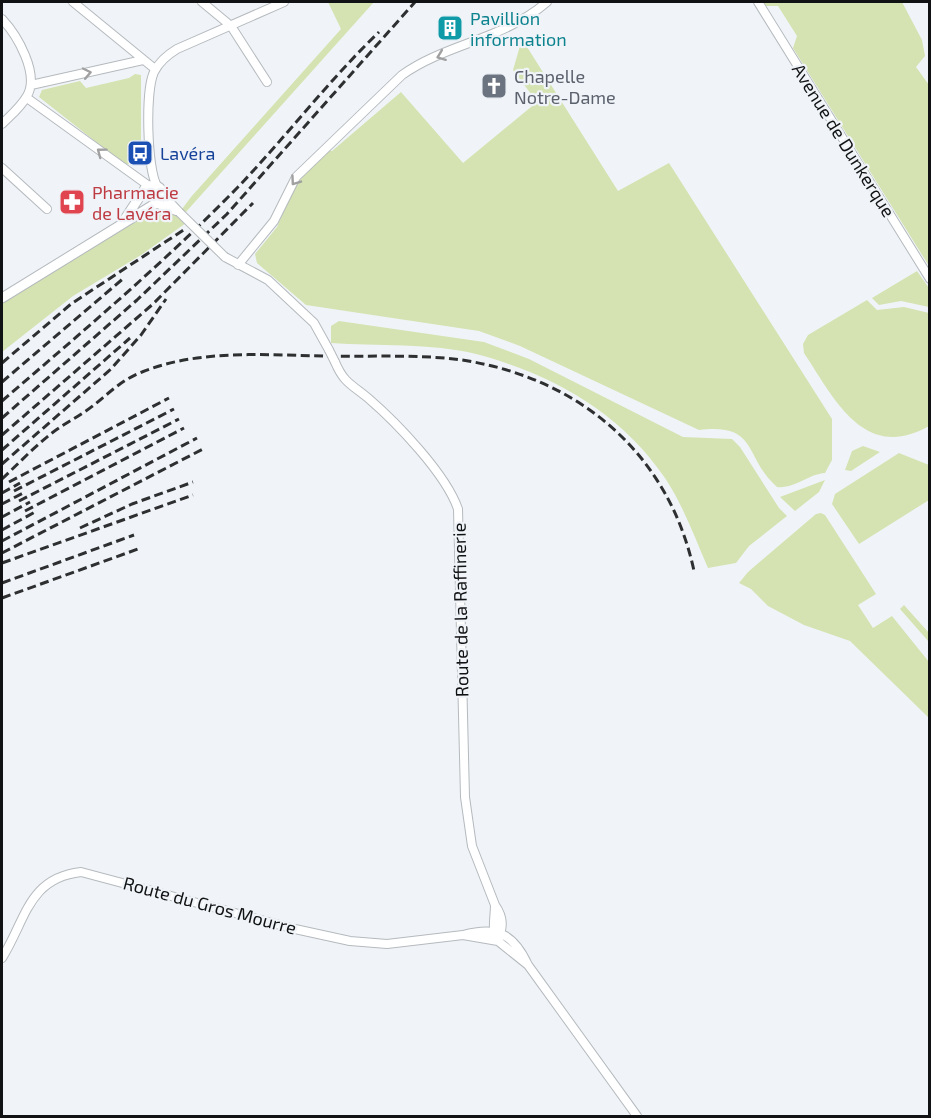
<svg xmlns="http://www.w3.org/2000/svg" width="931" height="1118" font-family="'Exo 2',sans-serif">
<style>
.green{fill:#d4e3b1}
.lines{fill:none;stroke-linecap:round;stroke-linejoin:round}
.minor-casing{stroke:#b5babe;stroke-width:10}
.tertiary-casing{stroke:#b5babe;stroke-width:11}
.minor{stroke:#fff;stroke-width:8}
.tertiary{stroke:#fff;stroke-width:9}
.rail{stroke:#2e2f31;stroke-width:3;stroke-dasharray:9 4.5;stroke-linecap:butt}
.minor-bridge-casing{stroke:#b5babe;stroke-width:10;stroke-linecap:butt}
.minor-bridge{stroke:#fff;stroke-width:8}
.oneway{stroke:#a0a0a1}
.labels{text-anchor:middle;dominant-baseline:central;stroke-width:4.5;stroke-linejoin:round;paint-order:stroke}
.culture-label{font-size:18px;fill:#0d838f;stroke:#f0f4f8;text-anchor:start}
.worship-label{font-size:18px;fill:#5b616d;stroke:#f0f4f8;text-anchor:start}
.street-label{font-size:18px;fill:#111213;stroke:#f0f4f8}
.transit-label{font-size:18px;fill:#164399;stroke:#f0f4f8;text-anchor:start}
.health-label{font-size:18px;fill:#be3a42;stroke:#f0f4f8;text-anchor:start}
</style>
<rect width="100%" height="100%" fill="#f0f4f8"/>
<!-- green -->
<path class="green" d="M328,2h46l-189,211 -3,-4 9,-12 150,-168z
M763,2h139l20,38 3,16 -9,11 13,18v181l-136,-218 4,-12 -19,-30h-12z
M522,39l96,152 51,-28 163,256v41l-7,13c-17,1 -30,16 -48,14 -34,-30 -18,-64 -78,-57l-179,-84 -41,-15 -173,-26 -49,-42 -2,-9 22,-27 18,-42 33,-35 4,1 69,-59 62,71 74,-61 -24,-32z
M135,74l6,1v90l-17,-1 -85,-67 3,-7 38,-9 6,7 43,-10z
M158,213l15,1 13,9 -45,32 -68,41 -71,56v-49l122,-76z
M917,271l12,17v19l-28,-6 -22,4 -7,-7z
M867,300l10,10 27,-3 25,6v113c-65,37 -95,-28 -125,-73l-1,-9 5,-9z
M339,321l145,21 45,17 154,78 49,2 8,8 39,61 8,8 -38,30 -13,17 -28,5c-13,-30 -25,-63 -43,-90 -45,-66 -113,-104 -189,-124 -44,-11 -100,-8 -145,-11v-17z
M863,446l17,6 -29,19 -6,-1 7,-19z
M899,453l30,12v35l-70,44 -27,-40 3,-10z
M825,480l-6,12 -24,19 -15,-14z
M821,513l4,2 51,79 -18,11 15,23 19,-12 37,46v56l-79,-77 -46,-16 -36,-19 -17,-17 -12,-6 9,-11 68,-58z
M904,605l25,28v9l-29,-33z"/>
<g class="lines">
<!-- minor casing -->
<g class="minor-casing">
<path id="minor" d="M73,2l82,67
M202,2l29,24 36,56
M758,2l172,277
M2,19c15,16 38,55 25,77 -6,11 -17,20 -25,28
M31,85l112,-25
M27,98l122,88
M2,168l45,41
M157,186c-10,-17 -12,-95 -3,-114 5,-10 13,-17 23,-23l107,-47
M155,203l24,9 -17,-18
M225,257l43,23 46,43 15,27
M238,265l36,-44 22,-44 106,-102c45,-32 101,-35 145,-73
M335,362c9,21 16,22 33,36 29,25 78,76 90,111l7,288 7,49 23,59
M498,941c5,-14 6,-23 -3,-36 0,13 -4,25 3,36l30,24c-15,-32 -31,-39 -65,-30l35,6
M2,958c24,-38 26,-80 79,-86l214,57 55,12 37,3 76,-9
M528,965l109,151"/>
</g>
<!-- tertiary casing -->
<g class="tertiary-casing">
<path id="tertiary" d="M2,298l156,-96 3,-5 -1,-9 -5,-3 -9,2 -23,35"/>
</g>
<!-- minor -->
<use href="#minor" class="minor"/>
<!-- tertiary -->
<use href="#tertiary" class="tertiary"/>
<!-- rail -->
<path class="rail" d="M2,363l69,-59 114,-75
M2,382l123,-105
M2,401c80,-69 162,-138 236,-214 48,-50 90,-106 141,-155
M2,418l135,-118 90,-86 188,-212
M2,435l151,-131 100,-101
M2,450l128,-112
M2,464l109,-95 30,-34 25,-36
M2,479c16,-15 32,-32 50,-46 13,-10 28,-17 42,-28 15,-12 29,-26 48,-33 57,-23 124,-17 184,-16 45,1 92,-2 136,4 118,18 207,94 232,211
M9,482l160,-84
M14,491l160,-82
M2,493l18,-10
M19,501l160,-82
M2,504l23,-12
M25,511l159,-83
M2,517l28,-15
M80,528l52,-24 61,-22
M2,530l33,-18
M2,541l195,-103
M2,553l201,-104
M2,563l191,-68
M2,583l132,-48
M2,598l136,-49"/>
<!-- minor-bridge casing -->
<g class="minor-bridge-casing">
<path id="minor-bridge" d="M179,212l46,45
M329,350l6,12"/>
</g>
<!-- minor-bridge -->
<use href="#minor-bridge" class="minor-bridge"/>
</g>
<!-- one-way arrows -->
<defs><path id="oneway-chevron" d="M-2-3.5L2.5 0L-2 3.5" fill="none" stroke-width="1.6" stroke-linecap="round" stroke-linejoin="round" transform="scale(1.5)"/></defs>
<g class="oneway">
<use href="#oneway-chevron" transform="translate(441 56) rotate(159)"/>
<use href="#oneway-chevron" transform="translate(87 73) rotate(-12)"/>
<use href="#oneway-chevron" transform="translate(101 152) rotate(-143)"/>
<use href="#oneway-chevron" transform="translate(295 181) rotate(125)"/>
</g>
<!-- icons -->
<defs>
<g id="building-square" transform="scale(1.35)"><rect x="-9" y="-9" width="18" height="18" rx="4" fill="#0f9aa8" stroke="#f0f4f8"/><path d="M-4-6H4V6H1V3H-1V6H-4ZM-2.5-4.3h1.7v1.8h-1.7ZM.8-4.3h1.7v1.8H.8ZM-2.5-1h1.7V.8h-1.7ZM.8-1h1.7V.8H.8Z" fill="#fff"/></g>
<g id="church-square" transform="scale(1.35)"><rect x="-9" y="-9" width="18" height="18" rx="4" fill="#6b7280" stroke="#f0f4f8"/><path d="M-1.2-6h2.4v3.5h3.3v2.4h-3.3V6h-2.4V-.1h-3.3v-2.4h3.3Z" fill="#fff"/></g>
<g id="bus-square" transform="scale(1.35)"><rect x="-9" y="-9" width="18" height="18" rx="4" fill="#1a4fb4" stroke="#f0f4f8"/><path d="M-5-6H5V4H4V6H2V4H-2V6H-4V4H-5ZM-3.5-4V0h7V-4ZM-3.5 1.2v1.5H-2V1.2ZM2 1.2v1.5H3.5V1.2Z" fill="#fff"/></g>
<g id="pharmacy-square" transform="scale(1.35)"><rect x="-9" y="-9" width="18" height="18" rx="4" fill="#e0444e" stroke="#f0f4f8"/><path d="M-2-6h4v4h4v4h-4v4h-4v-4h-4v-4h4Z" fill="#fff"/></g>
</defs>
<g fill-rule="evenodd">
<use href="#building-square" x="450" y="28"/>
<use href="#church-square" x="494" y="86"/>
<use href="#bus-square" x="140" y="153"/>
<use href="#pharmacy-square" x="72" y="202"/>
</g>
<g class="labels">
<!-- culture labels -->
<g class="culture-label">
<text x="470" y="18">Pavillion<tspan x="470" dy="21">information</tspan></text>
</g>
<!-- worship labels -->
<g class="worship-label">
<text x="514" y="76">Chapelle<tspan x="514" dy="21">Notre-Dame</tspan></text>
</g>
<!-- street labels -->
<g class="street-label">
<text transform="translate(844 140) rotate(58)">Avenue de Dunkerque</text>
<text transform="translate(460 610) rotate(-91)">Route de la Raffinerie</text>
<text transform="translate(210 905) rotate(15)">Route du Gros Mourre</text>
</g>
<!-- transit labels -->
<g class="transit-label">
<text x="160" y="153">Lavéra</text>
</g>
<!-- health labels -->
<g class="health-label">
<text x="92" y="192">Pharmacie<tspan x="92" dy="21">de Lavéra</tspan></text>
</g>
</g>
<!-- border -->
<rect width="931" height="1118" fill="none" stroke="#111213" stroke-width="6"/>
</svg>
